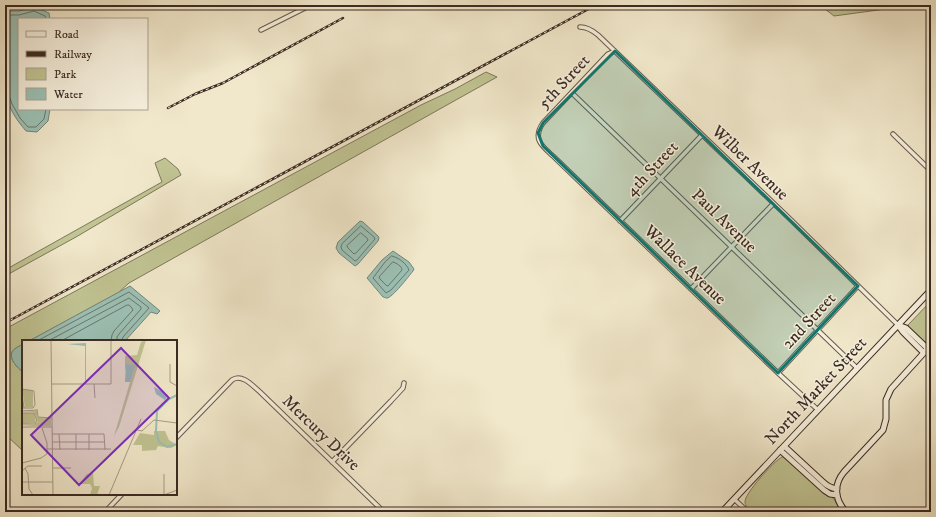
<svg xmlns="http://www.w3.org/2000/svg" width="936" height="517" font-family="'IM FELL DW Pica',serif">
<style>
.green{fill:#c1c493;stroke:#7e785b}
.water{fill:#9bc0b4;stroke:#75847a}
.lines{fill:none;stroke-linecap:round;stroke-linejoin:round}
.shore{stroke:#6b766c;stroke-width:1}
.street-casing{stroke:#685a4d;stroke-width:5.5}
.secondary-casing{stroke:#3b2b23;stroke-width:7}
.street{stroke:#f6f0dd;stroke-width:3.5}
.secondary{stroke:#f6f0dd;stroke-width:5}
.rail-casing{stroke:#3b2b23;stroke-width:2.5}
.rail{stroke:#f6f0dd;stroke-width:1;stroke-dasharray:3;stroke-linecap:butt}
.marked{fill:#0f766e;fill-opacity:0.2;stroke:#0f766e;stroke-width:3;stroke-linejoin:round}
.labels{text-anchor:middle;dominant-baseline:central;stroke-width:3;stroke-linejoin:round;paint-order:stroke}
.street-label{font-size:17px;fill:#3b2b23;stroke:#f6f0dd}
.inset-river{fill:none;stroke:#9bc0b4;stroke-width:2}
.inset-road{fill:none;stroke:#a89c88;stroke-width:1}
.view{fill:#7b2cbf;fill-opacity:0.15;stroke:#7b2cbf;stroke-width:2}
.inset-edge{fill:none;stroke:#3b2b23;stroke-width:2}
</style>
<rect width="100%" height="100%" fill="#f1e8cb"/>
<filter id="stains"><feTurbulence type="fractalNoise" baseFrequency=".005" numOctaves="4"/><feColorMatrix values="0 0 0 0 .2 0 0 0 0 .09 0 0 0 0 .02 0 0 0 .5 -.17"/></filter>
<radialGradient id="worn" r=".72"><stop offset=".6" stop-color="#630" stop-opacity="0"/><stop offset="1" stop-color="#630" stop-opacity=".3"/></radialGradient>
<!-- green -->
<path class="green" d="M820,5h95l-81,11z
M486,72l11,5 -368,206 -11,10 -89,48h-6v3c-3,2 -9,4 -11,8 -3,8 6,16 11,20v79l-18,-17v-105l416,-224 34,-16z
M165,158l13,11 3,6 -105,62 -71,39v-6l157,-88 -7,-19z
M931,301v38l-4,3h-3l-15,-14 -1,-3z
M782,457h2l44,37 5,4 10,14h-91c-3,-3 -7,-6 -7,-10 -1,-8 29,-41 37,-45z"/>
<!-- water -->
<path class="water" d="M35,7l14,6 1,6h-31v90h31l-2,12 -11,11 -11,-1c-11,-13 -16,-21 -21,-38v-82h14z
M360,221l3,1 15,14 1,2 -1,3 -20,23 -3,2 -16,-13 -3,-5 2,-6z
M393,251l16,11 5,7 -1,2c-4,5 -21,27 -26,27 -2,0 -3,-1 -4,-1l-16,-19 15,-18z
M130,286l30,25 -3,3 -6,-2 -26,29h-96z
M23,344v28c-5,-4 -14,-12 -11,-20 2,-4 8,-6 11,-8z"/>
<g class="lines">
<!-- shore -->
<path class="shore" d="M5,15h14l15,-4 11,5 1,3
M5,96h3l2,2 2,6 8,14 8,9h8l8,-8 2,-10
M361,226l13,11 1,2 -18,21 -2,1 -13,-11 -1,-3 1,-3z
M361,233l6,5 1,2 -12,13 -2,1 -6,-6 -1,-2z
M392,256c7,2 14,7 17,14l-18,20 -5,3 -13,-15 12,-16z
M393,262c3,1 9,4 9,8l-14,16h-1l-7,-7 -1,-2 10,-11z
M37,341l92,-49 19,15 1,1 -26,29 -1,4
M48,341l81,-43 12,9v2l-22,25 -2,3v4
M61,341l66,-36h2l3,3 1,2 -19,21 -2,4 -1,6"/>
<!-- street casing -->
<g class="street-casing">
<path id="street" d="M580,27c7,0 12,3 18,8l192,184 108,106
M261,30l50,-25
M615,51l-7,3 -65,69c-11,16 -1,23 10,33l225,217 40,37
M572,93l285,275
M893,134l38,37
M620,221l82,-86
M691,289l82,-85
M778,373l80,-87
M176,438l56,-58c10,-7 21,6 28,12l124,120
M332,462l59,-61 12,-13 1,-5
M734,499l14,13
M105,512l17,-18"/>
</g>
<!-- secondary casing -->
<g class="secondary-casing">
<path id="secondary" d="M898,325l8,3 22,21
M898,325l5,7 21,21
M784,446l39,36c4,4 8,6 14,7
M780,450l44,40 6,4 7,1
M722,512l209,-222
M846,512c-11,-12 -13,-27 -2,-40l39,-42 3,-11v-19l5,-11 40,-44"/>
</g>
<!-- street -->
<use href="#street" class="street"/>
<!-- secondary -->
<use href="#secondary" class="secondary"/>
<!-- rail casing -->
<g class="rail-casing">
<path id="rail" d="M168,108l27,-14 28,-11 120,-65
M5,323l591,-318"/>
</g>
<!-- rail -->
<use href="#rail" class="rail"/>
</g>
<!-- marked area -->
<path class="marked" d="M615,51l243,235 -80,87 -235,-227 -5,-13 5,-10z"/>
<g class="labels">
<!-- street labels -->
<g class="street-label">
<text transform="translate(564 82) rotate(-47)">5th Street</text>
<text transform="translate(750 163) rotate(44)">Wilber Avenue</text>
<text transform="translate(652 169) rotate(-47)">4th Street</text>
<text transform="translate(724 221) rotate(44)">Paul Avenue</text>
<text transform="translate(685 265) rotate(44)">Wallace Avenue</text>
<text transform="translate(809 321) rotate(-47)">2nd Street</text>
<text transform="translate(816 391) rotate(-47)">North Market Street</text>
<text transform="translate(321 433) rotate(44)">Mercury Drive</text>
</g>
</g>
<!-- overview -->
<g transform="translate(22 340)">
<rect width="155" height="155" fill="#f1e8cb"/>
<path d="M124,0l-27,87 -5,9 16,-54 -3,-18 -2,8v-16l12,-1 4,-13zM0,49l11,1v17h-8zM1,71h14v6l14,1v8h-29l12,-1 4,-3 -4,-10zM0,73h12l2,10 -14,1zM132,91h11l4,9 8,5 -6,3 -13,-2 -2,4 -14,1v-6h-9l7,-12 14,2zM71,133l1,13h6l-3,9h-7l2,-7 -2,-4h-11l8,-10z" fill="#c1c493"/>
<path d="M64,3v37l-1,2v-36l-18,-2zM104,24l9,1 -5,17h-5zM132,47l14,8 -3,5 -9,-6z" fill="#9bc0b4"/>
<path class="inset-river" d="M155,55l-8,4 -12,12 -1,20 3,11 5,3 3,2 10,-3"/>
<path class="inset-road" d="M29,0l2,155M148,24v18l7,4M30,44h59v-44M72,44l1,14M0,49l12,2 1,14 -2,3h-11M0,54l2,14M15,69l1,8 14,1M0,71l15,-1M0,73h12l3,8 -2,3h-13M0,87h30M115,90l5,1 12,-11 23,3M30,94h52l1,16M37,94l1,16M54,94v16M67,94v16M30,102h53M25,109h64M0,123l19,-5 6,-4v-11l-5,-15M3,128l3,6 1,15 4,6M31,128h18M0,131l6,-5h14M142,134v21M0,142h31M87,155l32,-76M142,155l13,-5"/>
<path class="view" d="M99,8l48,50 -90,87 -48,-50z"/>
<rect width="155" height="155" class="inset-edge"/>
</g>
<!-- margin -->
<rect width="936" height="517" fill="none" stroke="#f1e8cb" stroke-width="20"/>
<rect x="6" y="6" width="924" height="505" fill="none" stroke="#3b2b23" stroke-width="2"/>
<rect x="10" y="10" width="916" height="497" fill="none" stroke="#3b2b23"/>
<!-- legend -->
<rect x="18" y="18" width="130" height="92" fill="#f6f0dd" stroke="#aba193"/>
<rect x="26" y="31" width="20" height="6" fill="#f6f0dd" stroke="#aba193"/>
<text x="54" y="38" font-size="12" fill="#3b2b23">Road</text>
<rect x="26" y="51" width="20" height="6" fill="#3b2b23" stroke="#aba193"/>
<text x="54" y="58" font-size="12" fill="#3b2b23">Railway</text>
<rect x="26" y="68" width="20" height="12" fill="#c1c493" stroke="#aba193"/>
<text x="54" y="78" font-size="12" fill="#3b2b23">Park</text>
<rect x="26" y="88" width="20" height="12" fill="#9bc0b4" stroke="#aba193"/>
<text x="54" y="98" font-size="12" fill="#3b2b23">Water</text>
<rect width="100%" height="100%" filter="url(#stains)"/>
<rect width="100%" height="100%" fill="url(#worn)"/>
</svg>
